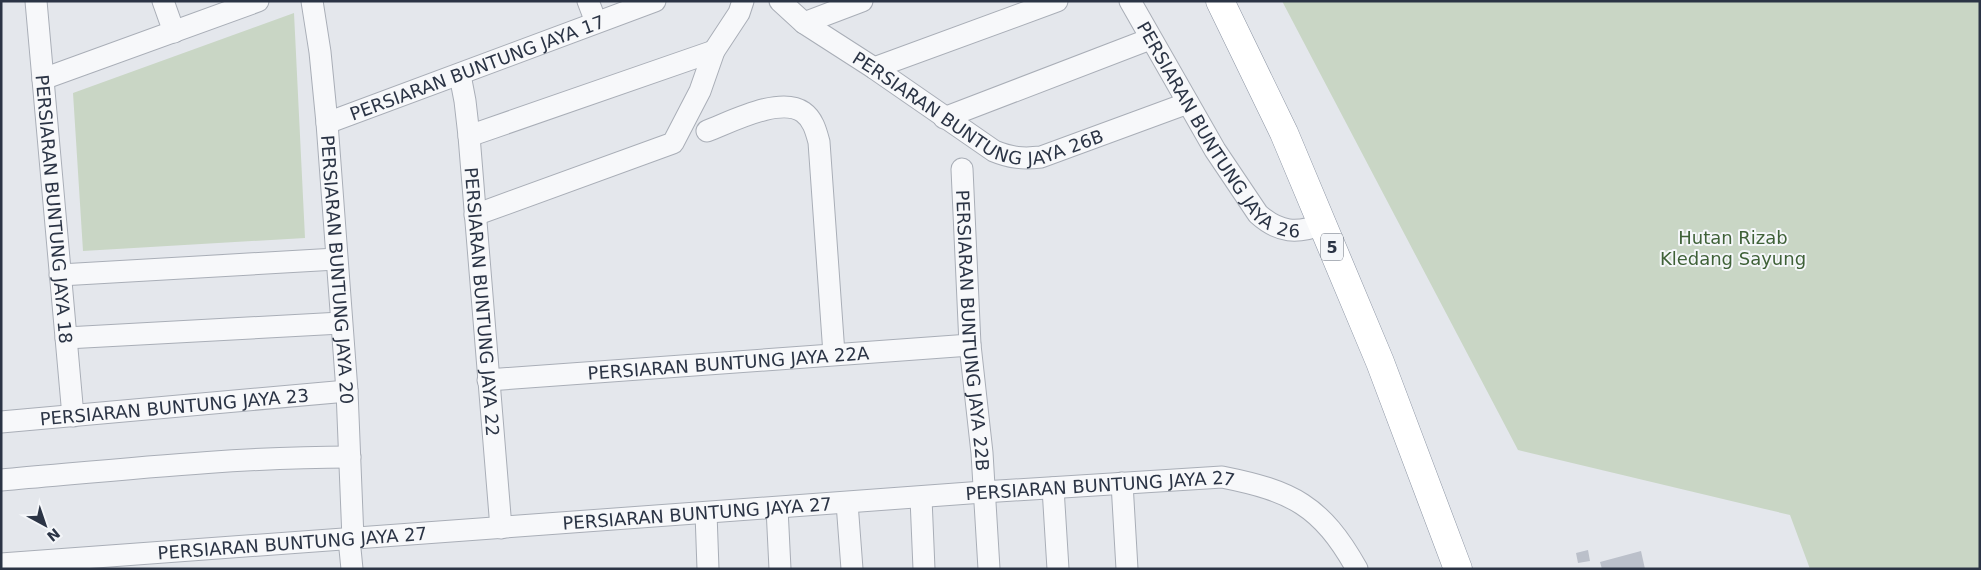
<svg xmlns="http://www.w3.org/2000/svg" width="1981" height="570" font-family="'DejaVu Sans',sans-serif">
<style>
.green{fill:#c9d6c5}
.building{fill:#bbc0ca}
.lines{fill:none;stroke-linecap:round;stroke-linejoin:round}
.minor-casing{stroke:#a9aeb7;stroke-width:23}
.highway-casing{stroke:#8b94a3;stroke-width:29}
.minor{stroke:#f7f8fa;stroke-width:21}
.highway{stroke:#fff;stroke-width:28}
.labels{text-anchor:middle;dominant-baseline:central;stroke-width:4;stroke-linejoin:round;paint-order:stroke}
.shield{fill:#f4f6f9;stroke:#676e7b;stroke-width:1}
.shield-label{font-size:16px;font-weight:bold;fill:#2b3445}
.street-label{font-size:18px;fill:#2b3445;stroke:#f4f6f9}
.park-label{font-size:18px;fill:#3f6138;stroke:#f4f6f9}
</style>
<rect width="100%" height="100%" fill="#e4e7ec"/>
<!-- green -->
<path class="green" d="M1282,1h698v568h-170l-20,-54 -272,-65z
M294,13l11,225 -222,13 -10,-158z"/>
<!-- building -->
<path class="building" d="M1588,550l2,11 -12,2 -2,-10z
M1641,551l4,18h-43l-2,-7z"/>
<g class="lines">
<!-- minor casing -->
<g class="minor-casing">
<g id="minor">
<path id="s1" d="M36,1l37,415"/>
<path d="M163,1l11,31"/>
<path id="s2" d="M312,1l8,51 7,71 20,268 6,148"/>
<path d="M588,1l8,21"/>
<path id="s3" d="M780,1l24,22 70,45 120,83c17,7 29,8 47,6l147,-54"/>
<path id="s4" d="M1130,1l85,149 43,64c21,19 39,20 65,10"/>
<path d="M804,23l58,-22"/>
<path d="M874,68l183,-67"/>
<path id="s5" d="M460,75l5,26 4,35 32,392"/>
<path d="M43,79l215,-78"/>
<path d="M944,118l206,-79"/>
<path id="s6" d="M327,123l328,-122"/>
<path d="M707,131c24,-9 73,-35 96,-19 10,7 13,19 16,30l15,212"/>
<path d="M469,136l245,-85"/>
<path id="s7" d="M962,169l8,176 12,108 7,116"/>
<path d="M475,215l198,-72 27,-52 14,-40 25,-38 4,-12"/>
<path d="M60,275l276,-16"/>
<path d="M66,338l275,-15"/>
<path id="s8" d="M488,380l482,-35"/>
<path id="s9" d="M1,422l346,-31"/>
<path d="M1,480c116,-10 233,-23 349,-23"/>
<path d="M1122,483l5,86"/>
<path d="M1053,488l5,81"/>
<path d="M921,498l3,71"/>
<path d="M847,503l5,66"/>
<path d="M777,508l3,61"/>
<path d="M706,513l2,56"/>
<path d="M349,539l3,30"/>
<path id="s10" d="M1,564l982,-72 239,-15c70,14 99,28 135,92"/>
</g>
</g>
<!-- highway casing -->
<g class="highway-casing">
<path id="highway" d="M1220,1l64,132 96,229 78,207"/>
</g>
<!-- minor -->
<use href="#minor" class="minor"/>
<!-- highway -->
<use href="#highway" class="highway"/>
</g>
<g class="labels">
<!-- shield labels -->
<rect class="shield" x="1321" y="233.5" width="22" height="27" rx="4"/>
<g class="shield-label">
<text x="1332" y="247">5</text>
</g>
<!-- street labels -->
<g class="street-label">
<text stroke="none"><textPath href="#s6" startOffset="160">PERSIARAN BUNTUNG JAYA 17</textPath></text>
<text stroke="none"><textPath href="#s3" startOffset="234">PERSIARAN BUNTUNG JAYA 26B</textPath></text>
<text stroke="none"><textPath href="#s4" startOffset="160">PERSIARAN BUNTUNG JAYA 26</textPath></text>
<text stroke="none"><textPath href="#s1" startOffset="209">PERSIARAN BUNTUNG JAYA 18</textPath></text>
<text stroke="none"><textPath href="#s2" startOffset="270">PERSIARAN BUNTUNG JAYA 20</textPath></text>
<text stroke="none"><textPath href="#s5" startOffset="228">PERSIARAN BUNTUNG JAYA 22</textPath></text>
<text stroke="none"><textPath href="#s7" startOffset="162">PERSIARAN BUNTUNG JAYA 22B</textPath></text>
<text stroke="none"><textPath href="#s8" startOffset="241">PERSIARAN BUNTUNG JAYA 22A</textPath></text>
<text stroke="none"><textPath href="#s9" startOffset="174">PERSIARAN BUNTUNG JAYA 23</textPath></text>
<text stroke="none"><textPath href="#s10" startOffset="1102">PERSIARAN BUNTUNG JAYA 27</textPath></text>
<text stroke="none"><textPath href="#s10" startOffset="698">PERSIARAN BUNTUNG JAYA 27</textPath></text>
<text stroke="none"><textPath href="#s10" startOffset="292">PERSIARAN BUNTUNG JAYA 27</textPath></text>
</g>
<!-- park labels -->
<g class="park-label">
<text x="1733" y="237">Hutan Rizab<tspan x="1733" dy="21">Kledang Sayung</tspan></text>
</g>
</g>
<!-- border -->
<rect width="1981" height="570" fill="none" stroke="#2b3445" stroke-width="5"/>
<!-- north arrow -->
<g transform="translate(45 525) rotate(140)" stroke="#f4f6f9" stroke-width="4" paint-order="stroke">
<path d="M0-4L9 19L0 12L-9 19Z" fill="#2b3445"/>
<text y="-8" font-size="14" font-weight="bold" text-anchor="middle" fill="#2b3445">N</text>
</g>
</svg>
